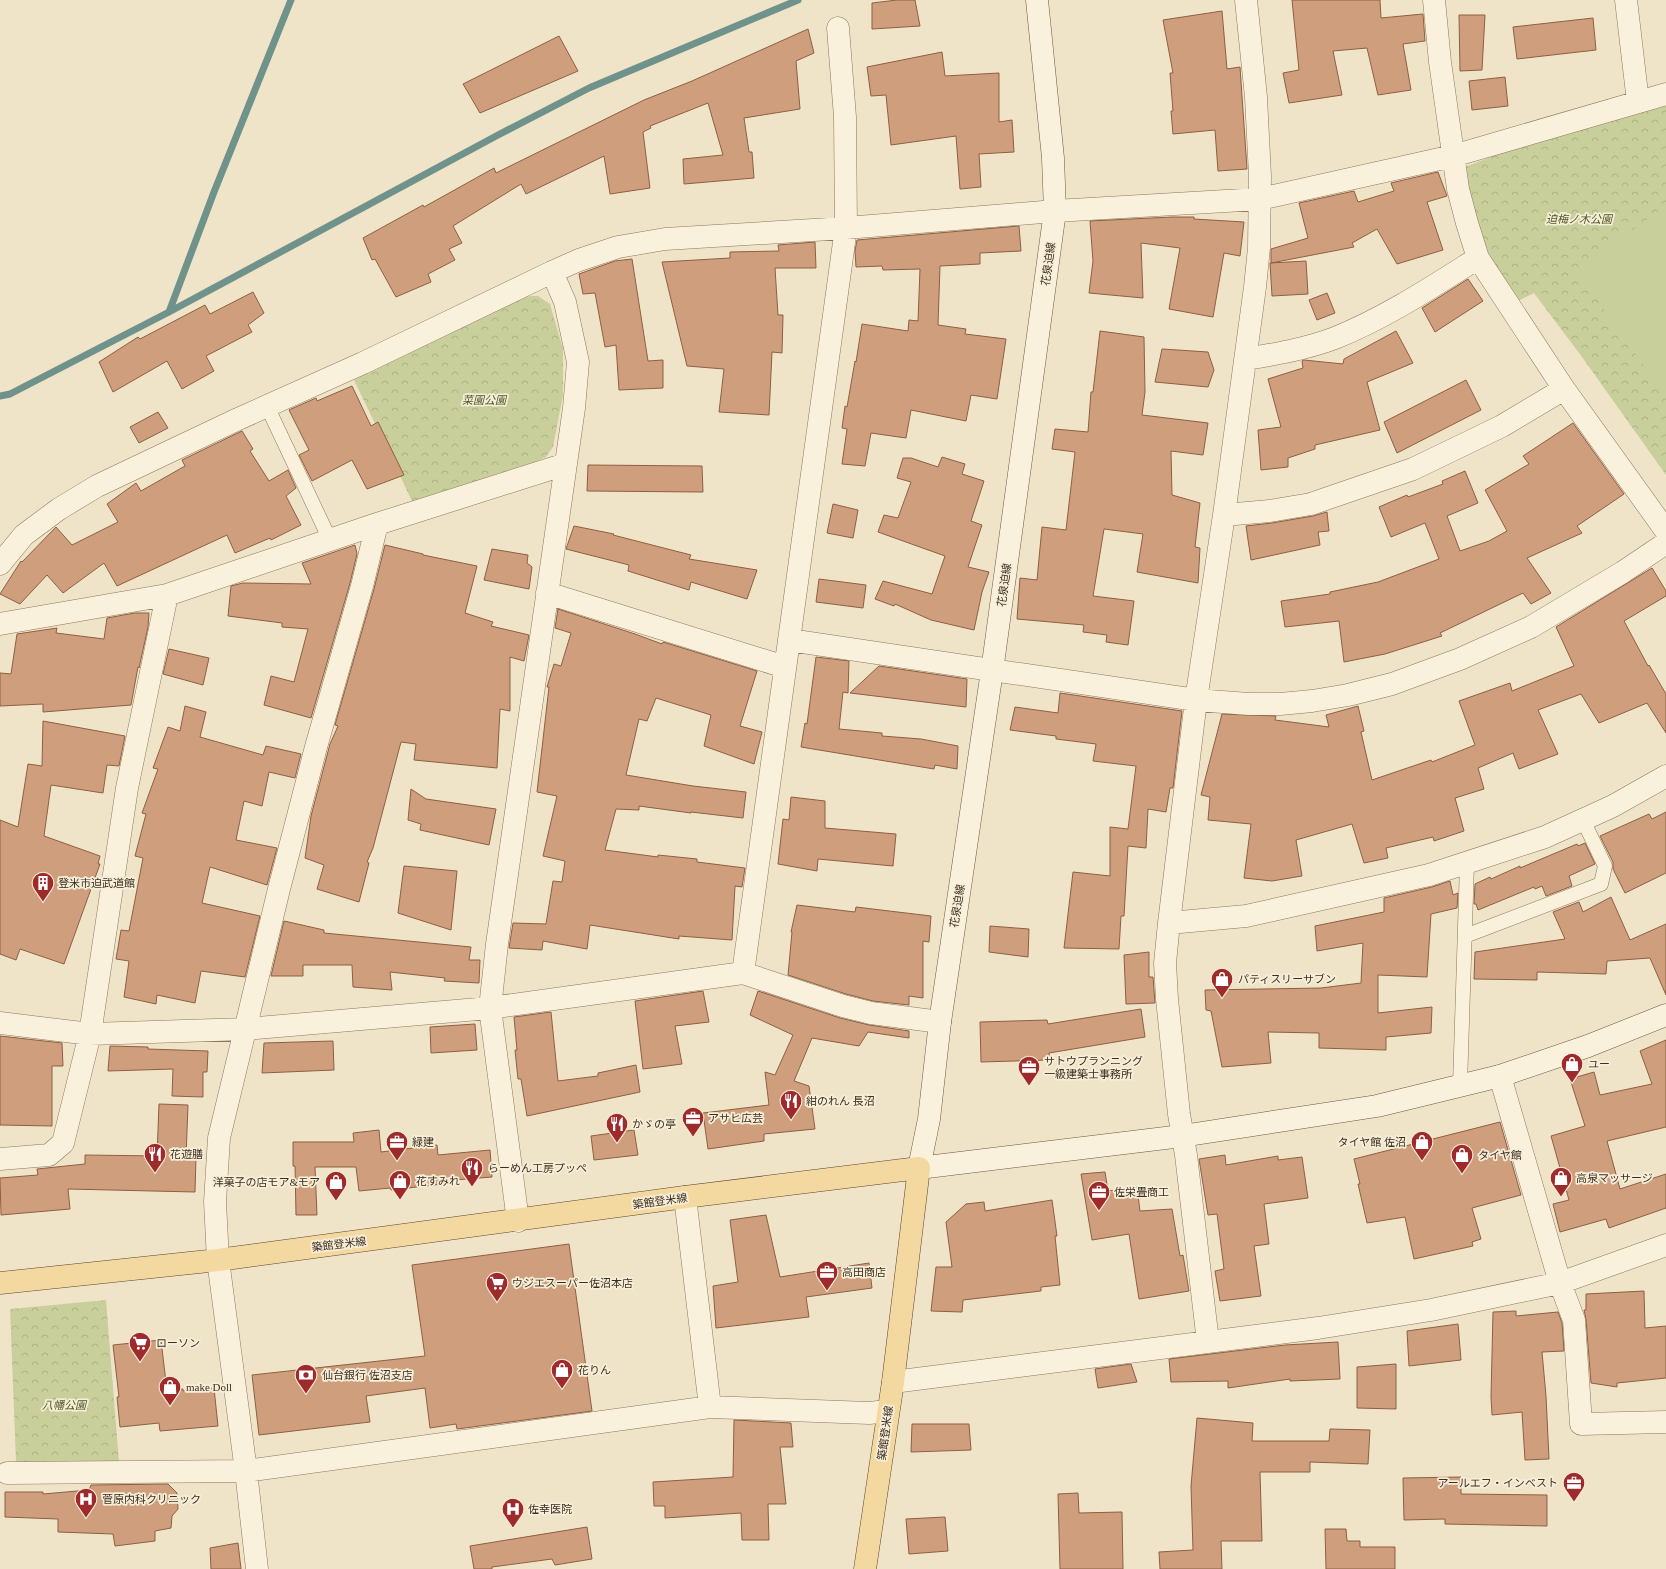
<svg xmlns="http://www.w3.org/2000/svg" width="1666" height="1569" font-family="'Times New Roman','Noto Sans JP',serif">
<style>
.forest{fill:url(#forest-crowns)}
.pitch{fill:#c9cf9b}
.lines{fill:none;stroke-linecap:round;stroke-linejoin:round}
.stream{stroke:#6f938a;stroke-width:7}
.building{fill:#cf9f7d;stroke:#8d5f41}
.lane-casing{stroke:#8d765c;stroke-width:15}
.street-casing{stroke:#8d765c;stroke-width:23}
.secondary-casing{stroke:#6f573f;stroke-width:23}
.primary-casing{stroke:#5b4430;stroke-width:23}
.lane{stroke:#faf1dc;stroke-width:14}
.street{stroke:#faf1dc;stroke-width:22}
.secondary{stroke:#faf1dc;stroke-width:22}
.primary{stroke:#f3d9a0;stroke-width:22}
.labels{text-anchor:middle;dominant-baseline:central;stroke-width:3.5;stroke-linejoin:round;paint-order:stroke}
.park-label{font-size:11px;font-style:italic;fill:#4d5a26;stroke:#f7eed8}
.street-label{font-size:11px;fill:#3d2e20;stroke:#f7eed8}
.poi-label{font-size:11px;fill:#3d2e20;stroke:#f7eed8;text-anchor:start}
</style>
<defs>
<pattern id="forest-crowns" width="20" height="18" patternUnits="userSpaceOnUse"><rect width="20" height="18" fill="#c9cf9b"/><path d="M2 6a3 3 0 1 1 6 0M12 15a3 3 0 1 1 6 0" fill="none" stroke="#aeb285"/></pattern>
</defs>
<rect width="100%" height="100%" fill="#f0e4c8"/>
<!-- forest -->
<path class="forest" d="M1666,104v371l-84,-118 -48,-64 -16,8c-13,-21 -28,-42 -37,-65 -9,-21 -14,-46 -16,-69l51,-20z
M530,296h8l12,8 13,45v46l-10,52 -7,10 -11,5 -123,39 -58,-121 167,-82z
M106,1300l13,162h-103l-6,-153z"/>
<!-- pitch -->
<path class="pitch" d="M1666,206v191l-90,-127z"/>
<g class="lines">
<!-- stream -->
<path class="stream" d="M169,312l45,-120 77,-192
M0,396l10,-2 159,-82 329,-177 91,-47 209,-88"/>
</g>
<!-- building -->
<path class="building" d="M897,0h18l5,26 -48,3v-26z
M1292,0h88l1,18 42,-4 2,27 -22,3 8,46 -33,5 -11,-47 -34,3 9,44 -53,8 -6,-30 16,-3z
M1222,11l5,58 13,-2 7,102 -29,2 -3,-41 -42,4 -2,-23h2l-3,-38h3l-10,-53z
M1459,15h26l-3,55 -22,1z
M1593,18l3,32 -79,9 -4,-32z
M808,29l6,24 -18,8 4,48 -56,9 5,34h3l2,26 -70,6 -1,-25 40,-4 -15,-52 -58,23 1,2 -8,4 7,56 -40,6 -6,-38 -78,38 -5,-10 -68,42 9,17 -13,6 6,11 -27,14 3,8 -35,15 -21,-38 -3,1 -9,-22 60,-33 1,2 70,-39 2,5 148,-73 48,-19z
M559,36l19,35 -98,42 -17,-29z
M942,52l3,24 54,-3v49l13,-2 2,32 -35,2 2,33 -21,2 -4,-53 -65,9 -5,-50 -15,1 -4,-29z
M1505,77l3,29 -36,4 -3,-29z
M1438,172l9,24 -20,6 16,48 -46,14 -20,-35 -25,14 2,4 -83,16v-14l37,-11 -9,-35 55,-12 4,11 36,-11 -3,-8z
M1172,217h22v2l50,3 -4,34 -16,-3 -11,64 -44,-8 11,-61 -39,-5 2,55 -54,-5 4,-32 -3,-40z
M1019,226l2,25 -41,2v11l-40,2 -2,59 28,4 -1,5 41,5 -9,60 -26,-4 -5,26 -55,-11 -5,28 -35,-5 -6,33 -23,-2 5,-35 -5,-1 3,-22 2,1 8,-46 1,1 6,-38 46,7 1,-11 9,1 2,-52 -37,1 -1,-4 -26,1 -1,-16 2,-11z
M815,242l1,26h-41l3,47h5l-1,38 -10,-1 -3,63 -50,-3 5,-43 -37,-3 -25,-104 68,-4v-6l49,-1 -1,-6z
M632,259l16,102 15,-1v28l-44,2 -3,-45 -11,2 -10,-54 -12,1 -4,-20 36,-13z
M1306,261l2,33 -36,2 -2,-33z
M1468,279l15,22 -48,31 -13,-24z
M253,292l11,21 -16,12 4,7 -46,24 8,15 -32,18 -15,-28 -54,31 -14,-30 39,-25 2,2 65,-34 5,9z
M1327,293l8,20 -18,7 -8,-20z
M1100,331l44,6 1,55 -3,23 66,8 -5,32 -32,-4 1,44 28,8 -5,44 5,1 -2,35 -61,-11 6,-38 -39,-5 -11,67 41,5 -6,44 -22,-3 1,-7 -24,-3 1,-7 -67,-6 3,-41 17,2 5,-53 24,3 9,-78 -23,-3 3,-20 33,3 3,-40h2z
M1396,331l17,32 -46,19 13,48 -65,15v4l-27,9v9l-27,3 -3,-40 23,-3 -13,-48 35,-11 -1,-7 2,-1 39,4 1,-5z
M1162,349l46,3 6,18 -6,17 -53,-5z
M1466,380l15,30 -84,43 -13,-31z
M352,386l19,40 7,-4 26,53 -37,14 -15,-29 -40,21 -13,-26 10,-5 -20,-40 27,-12 1,3z
M158,412l10,16 -29,15 -9,-16z
M1573,423l51,71 -47,32 5,7 -55,25 24,35 -20,11 -8,-11 -83,40 2,3 -57,18 -41,8 -5,-41 -54,6 -4,-26 49,-7v-2l48,-10 61,-23 -14,-36 -34,14 -12,-30 28,-12 1,2 35,-13 -1,-3 23,-10 13,32 -31,13 13,35 29,-10 18,-10 -22,-41 44,-26 -6,-8z
M242,431l11,18 -3,2 19,30 19,-11 8,18 -10,8 15,29 -30,15 -1,-2 -35,15 -8,-18 -110,51 -13,-23 -41,30 -16,-18 -27,29 -20,-10 21,-33 1,1 34,-35 16,18 46,-23 -11,-18 29,-21 5,8 44,-25 -3,-6z
M942,457l23,7 -3,10 22,7 -13,40 11,4 -14,42 21,5 -7,20 -8,38 -43,-10 -36,-16 -1,2 -19,-7 8,-18 49,13 13,-38 -67,-24 6,-17 14,3 13,-36 -14,-4 6,-20h8l27,9z
M588,465l114,1 1,26 -116,-1z
M833,504l25,6 -5,28 -26,-5z
M1327,512l2,19 -11,1 2,13 -69,15 -5,-34 26,-3 41,-7z
M574,526l40,8 -1,1 78,20 -2,4 68,11 -10,29 -56,-17 -2,8 -61,-19 1,-6 -63,-16z
M355,545l2,9 -7,29 -39,135 -47,-13 7,-29 23,6 14,-53 -26,-2v-4l-54,-7 3,-30 12,-3 68,1 -9,-21z
M385,545l38,9v1l54,11 -12,47 28,9 -2,4 38,9 -5,26 -14,-4v54l-10,-2 -3,59 -83,-8 2,-16 -15,-2 -28,106 -6,14 2,1 -10,39 -42,-13 7,-24 -19,-7 6,-42 19,-72 8,-18 -3,-1 39,-136z
M492,549l36,6 -1,8 5,4 -3,22 -45,-9z
M1652,568l14,23v5l-42,25 24,45 1,-1 17,29v39l-19,-30 -48,20 -18,-29 -43,16 20,44 -39,15 -6,-16 -35,15 6,21 -29,9 9,33 -30,10 -1,-4 -47,11 2,10 -24,5 -12,-39 -56,16 6,36 -30,5 -28,-3 7,-54 -43,-4 2,-23 -9,-2 21,-81 54,2 -1,4 54,7 -3,-12 32,-9 6,25 -3,1 11,48 59,-20 1,2 43,-17 -16,-44 51,-18 2,8 62,-25 -18,-39z
M819,579l47,6 -3,23 -47,-6z
M558,609l77,25 27,10 1,-2 94,29 -17,55 22,6 -8,32 -50,-18 7,-31 -55,-17 -9,23 -8,-2 -13,56 67,11 53,6 -3,26 -52,-6v1l-52,-7v4l-23,-1 -11,41 53,7v-2l39,4v3l48,6 -3,19 -7,-1 -3,54 -53,-4v3l-89,-14 -3,24 -44,-8 -1,9 -33,-2 4,-25 33,1 7,-43 9,1 3,-21 -22,-5 14,-60 -20,-4 12,-105h-2l7,-23 7,2 10,-33 -16,-5z
M135,613h14l-1,14 -9,41 -1,-1 -7,38 -88,7v-8l-43,2v-33l11,1 6,-40 40,-6 -1,5 48,6 3,-21z
M169,649l40,9 -6,27 -40,-11z
M816,657l33,4 -1,32 -5,-1 -4,37 43,4v3l39,3 37,7 -1,23 -22,-4 -1,4 -133,-22 4,-24 2,1z
M879,666l88,13 -1,28 -116,-14z
M1060,693l122,18 -9,77h-3l-4,24 -18,-3 -2,39 -18,-2 -4,70h-3l-2,33 -55,-1 9,-76 37,4v-49l18,2 8,-63 -43,-5 3,-17 -40,-5v-3l-46,-6 5,-23 43,6z
M185,706l21,6 -6,25 63,18 3,-9 35,8 -6,24 -26,-6 -7,34 -18,-5 -8,39 41,8 -10,37 -57,-18 -8,36 58,13 -15,61 -44,-6 -6,32 -38,-8 -1,9 -32,-7 5,-36 -13,-2 5,-29 8,1 14,-73 -8,-2 11,-42 -4,-1 16,-44 -5,-1 15,-41 12,4z
M43,721l82,15 -6,30 -12,-1 -4,28 -52,-8 -7,51 56,20 -2,8h2l-36,100 -44,-15 -4,11 -16,-6v-134l18,7 10,-63 14,2z
M411,789l15,10 70,10 -7,36 -69,-15 1,-6 -13,-4z
M791,797l34,4v27l71,6 -3,32 -75,-7 -1,12 -39,-7 5,-45 6,1z
M1666,812v61l-41,20 -12,-24v-7l-13,-26 49,-22 3,5z
M1585,843l10,21 -26,12 3,10 -26,10 -4,-10 -7,3 -1,-2 -56,23 -2,-6h-2l1,-20 15,-7 1,2 29,-13v2l57,-24 1,2z
M404,866l53,5 -6,59 -53,-17z
M1450,881l3,14 5,-2 -1,15 -26,6 -4,63 -49,-2v38l54,-6 -1,26 -45,4v13l-67,-2v-15l-51,-1 3,31 -49,4 -11,-56 -5,-1 -1,-20 116,-2 40,-5 2,-40 -46,8 -2,-25 69,-14v-14l48,-11z
M1611,897l19,43 36,-16v71l-16,-37 -43,3 -1,13 -69,-2v8l-63,-1 1,-27 90,-13 -12,-27 26,-10 4,10z
M797,905l58,7 1,-5 75,9 -2,26 -6,-1v57l-14,-2v9l-36,-4 -27,-7 -58,-19 4,-43h-1z
M284,921l40,9v3l147,14 -2,13h11l-1,23 -35,-2 1,-3 -55,-6 2,18 -39,-3 -1,-22h-49v11h-32z
M990,926l39,3 -1,28 -39,-5z
M1149,952v25h4l2,26 -29,1 -2,-49z
M703,991l6,31 -34,4 7,38 -39,5 -8,-68z
M758,991l82,27 29,7 40,6v7l-41,-6 -9,14 -47,-8 -18,43 15,5 6,43 -51,5v7l-56,8 -5,-36 66,-8 -4,-33 10,3 18,-40 -43,-20z
M1141,1009l4,28 -96,16 1,7 -69,2 -1,-40 67,-2 1,4z
M551,1012l7,69 40,-5v-3l38,-8 4,27 -113,24 -6,-37h-3l-3,-29h2l-3,-33z
M475,1024l2,26 -46,3 -1,-26z
M0,1036l62,7 1,23h-11v60l-52,-1z
M1666,1040v87l-59,14 13,48 46,-15v34l-57,20 -3,-9 -46,13 -7,-28 16,-4 -18,-64 34,-10 -15,-47 24,-7 6,23 52,-11 -12,-33z
M333,1041l1,29 -72,3 2,-30z
M110,1046l38,1v2l60,2 -1,21h-4v25l-31,-1 1,-27 -65,2z
M159,1104l29,1 -2,52h10l-1,35 -127,-3 2,20 -69,6 -1,-37 38,-3 -1,-6 48,-5v-9l72,1z
M1500,1122l21,73 -49,13 9,31 -9,3 1,4 -59,13 -9,-42 -38,6 -9,-39h2l-6,-25z
M379,1130l2,22 56,-7 1,10 52,-5 2,27 -50,4v3l-51,6 -1,-2 -31,3 -3,-24h-41l2,48h-21l-1,-49h-2v-24h61l-1,-9z
M634,1130l4,25 -44,5 -3,-24z
M1225,1155l1,10 52,-9v4l24,-3 6,41 -44,6 5,40 -15,2 7,50 -41,5 -5,-30 9,-2 -7,-55 -9,1 -9,-56z
M1105,1172l3,19 29,-4 3,24 32,-2 8,47 3,-1 6,36 -50,8 -10,-65 -37,6 -11,-66z
M1052,1200l5,36h-2l5,49 -19,2v4l-78,9 -1,12 -31,-1 5,-44h16l-6,-45 20,-18 18,-2 1,9z
M766,1215l14,62 89,-14 3,25 -66,9 3,20 -93,11 -3,-42 25,-4 -8,-62z
M569,1244l23,167 -135,18 -1,-5 -26,4 -5,-40 -59,8 4,26 -111,13 -7,-60 173,-19 -13,-91z
M1644,1291l1,37 21,-2v52l-49,5v4l-26,-4 -5,-64 -2,-9h2v-16z
M1516,1311v5l42,-4 4,11 2,28 -22,1 4,44 3,63 -24,1 -3,-48 -30,3 -1,-18 2,-85z
M1458,1324l3,36 -52,6 -2,-35z
M161,1340l6,51 16,-2v2l31,-3 4,38 -58,5 -1,-8 -39,4 -3,-30h2l-6,-52z
M1338,1342l2,37 -50,2v-2l-62,9v-7l-57,1 -2,-23 116,-14z
M1131,1364l6,18 -39,6 -3,-19z
M1396,1364v45l-39,-1v-41z
M1197,1418l56,5 -1,18h77l1,-12 40,1 -2,34 -58,-2v10h-50l2,69h-41l1,28h-62l-1,-17 34,-2 -2,-64z
M734,1420l57,3 2,24h-13l6,57h-18l1,36h-27l-1,-27 -76,5v-12h-11l-1,-24 80,-5z
M912,1424h57l2,26 -60,2z
M1461,1477v17l86,1v31l-102,-2v-5l-41,1 -1,-42z
M168,1484l9,9 1,16 -6,7 -1,12 -16,3v10l-40,5 -2,-12 -55,-2v-13l-53,-2v-25h38v2l46,-4 2,-5z
M1078,1493l1,20 43,-1 1,57h-63l-2,-75z
M945,1517l3,34 -39,3 -3,-35z
M587,1527l5,32 -37,6 -3,-6 -60,8v2h-18l-4,-23z
M1325,1529h21l1,12h13v6h35v22h-69z
M238,1543l3,26h-30l-1,-21z"/>
<g class="lines">
<!-- lane casing -->
<g class="lane-casing">
<path id="lane" d="M267,406l63,134
M1465,936l136,-52 4,-18 -22,-46
M1460,1086l7,-223"/>
</g>
<!-- street casing -->
<g class="street-casing">
<path id="street" d="M1434,0l6,62 18,127 9,34 11,35 86,131 102,142
M1626,0l12,102
M1246,359c30,-5 60,-10 89,-21 50,-20 97,-51 143,-80
M1224,515l46,-4 41,-7 102,-35 89,-43 62,-37
M0,564l24,-29 35,-26 38,-23 139,-66 127,-57 189,-91 27,-12 39,-13 47,-8 181,-11 209,-17 205,-12 193,-43 213,-62
M547,593l238,74
M0,624l167,-29 210,-71 189,-60
M789,640l407,60 53,4h31l32,-3 36,-6 44,-11 68,-25 71,-32 92,-55 43,-29
M1169,923l77,-7 183,-41 116,-38 68,-31 53,-30
M743,973l100,33 28,7 69,9
M0,1023l90,11 156,-5 244,-21 253,-35 103,-745 -1,-111 -7,-89
M1500,1076l60,207 14,37 7,104 85,-2
M0,1159l49,-4 14,-12 27,-109 37,-246 40,-193
M685,1197l25,210
M518,1221l-28,-213 7,-64 77,-536 4,-46 -13,-60 -13,-30
M1208,1342l-22,-187 -7,-41 -12,-115 -2,-36 4,-40 27,-223 28,-185 31,-228 4,-39 1,-72 -4,-79 -10,-97
M893,1382l425,-54 113,-18 129,-27 106,-38
M7,1473l239,-2 464,-64 159,6 19,-2
M257,1569l-11,-98 -28,-211 -3,-58 4,-64 60,-249 37,-142 46,-161 15,-62"/>
</g>
<!-- secondary casing -->
<g class="secondary-casing">
<path id="secondary" d="M1037,0l16,158 2,53 -63,460 -52,351 -11,97 -10,49 263,-32 195,-30 123,-30 88,-30 78,-31"/>
</g>
<!-- primary casing -->
<g class="primary-casing">
<path id="primary" d="M0,1283l218,-23 467,-63 234,-29 -26,214 -28,187"/>
</g>
<!-- lane -->
<use href="#lane" class="lane"/>
<!-- street -->
<use href="#street" class="street"/>
<!-- secondary -->
<use href="#secondary" class="secondary"/>
<!-- primary -->
<use href="#primary" class="primary"/>
</g>
<!-- icons -->
<defs>
<g id="building-pin" transform="scale(1.15)"><path d="M0 17L-7.5 6A9.5 9.5 0 1 1 7.5 6Z" fill="#9e2a2b" stroke="#f7eed8"/><path d="M-4-6H4V6H1V3H-1V6H-4ZM-2.5-4.3h1.7v1.8h-1.7ZM.8-4.3h1.7v1.8H.8ZM-2.5-1h1.7V.8h-1.7ZM.8-1h1.7V.8H.8Z" fill="#fff"/></g>
<g id="shop-pin" transform="scale(1.15)"><path d="M0 17L-7.5 6A9.5 9.5 0 1 1 7.5 6Z" fill="#9e2a2b" stroke="#f7eed8"/><path d="M-5-2.5h2.3a2.7 3.5 0 0 1 5.4 0H5L5.5 6h-11ZM-1.5-2.5h3a1.5 2.3 0 0 0-3 0Z" fill="#fff"/></g>
<g id="office-pin" transform="scale(1.15)"><path d="M0 17L-7.5 6A9.5 9.5 0 1 1 7.5 6Z" fill="#9e2a2b" stroke="#f7eed8"/><path d="M-6-3h4V-5.5h4V-3h4V5H-6ZM-1-4.5V-3h2v-1.5ZM-6 0V1H6V0Z" fill="#fff"/></g>
<g id="restaurant-pin" transform="scale(1.15)"><path d="M0 17L-7.5 6A9.5 9.5 0 1 1 7.5 6Z" fill="#9e2a2b" stroke="#f7eed8"/><path d="M-5-6h1v4h1v-4h1v4h1v-4h1v5L-1.5 .5V6h-2V.5L-5-1ZM5-6V6H3V1.5H1.5Q1.5-4 5-6Z" fill="#fff"/></g>
<g id="supermarket-pin" transform="scale(1.15)"><path d="M0 17L-7.5 6A9.5 9.5 0 1 1 7.5 6Z" fill="#9e2a2b" stroke="#f7eed8"/><path d="M-6-5.5h2.5l.6 2H6L4.5 2H-2.5L-4.4-4H-6ZM-1.5 3.2a1.3 1.3 0 1 0 .1 0ZM3 3.2a1.3 1.3 0 1 0 .1 0Z" fill="#fff"/></g>
<g id="bank-pin" transform="scale(1.15)"><path d="M0 17L-7.5 6A9.5 9.5 0 1 1 7.5 6Z" fill="#9e2a2b" stroke="#f7eed8"/><path d="M-6-4H6V4H-6ZM0-2.3a2.3 2.3 0 1 0 0 4.6a2.3 2.3 0 1 0 0-4.6Z" fill="#fff"/></g>
<g id="hospital-pin" transform="scale(1.15)"><path d="M0 17L-7.5 6A9.5 9.5 0 1 1 7.5 6Z" fill="#9e2a2b" stroke="#f7eed8"/><path d="M-5-5h3v3.5h4V-5h3V5h-3V1.5h-4V5h-3Z" fill="#fff"/></g>
</defs>
<g fill-rule="evenodd">
<use href="#building-pin" x="43" y="883"/>
<use href="#shop-pin" x="1222" y="979"/>
<use href="#shop-pin" x="1572" y="1064"/>
<use href="#office-pin" x="1029" y="1067"/>
<use href="#restaurant-pin" x="791" y="1101"/>
<use href="#office-pin" x="693" y="1118"/>
<use href="#restaurant-pin" x="617" y="1124"/>
<use href="#office-pin" x="397" y="1142"/>
<use href="#shop-pin" x="1422" y="1142"/>
<use href="#restaurant-pin" x="155" y="1154"/>
<use href="#shop-pin" x="1462" y="1155"/>
<use href="#restaurant-pin" x="472" y="1168"/>
<use href="#shop-pin" x="1561" y="1178"/>
<use href="#shop-pin" x="400" y="1181"/>
<use href="#shop-pin" x="336" y="1182"/>
<use href="#office-pin" x="1099" y="1192"/>
<use href="#office-pin" x="827" y="1272"/>
<use href="#supermarket-pin" x="497" y="1283"/>
<use href="#supermarket-pin" x="140" y="1343"/>
<use href="#shop-pin" x="562" y="1370"/>
<use href="#bank-pin" x="306" y="1375"/>
<use href="#shop-pin" x="170" y="1387"/>
<use href="#office-pin" x="1574" y="1483"/>
<use href="#hospital-pin" x="86" y="1499"/>
<use href="#hospital-pin" x="513" y="1509"/>
</g>
<g class="labels">
<!-- park labels -->
<g class="park-label">
<text x="1579" y="219">迫梅ノ木公園</text>
<text x="484" y="400">菜園公園</text>
<text x="64" y="1405">八幡公園</text>
</g>
<!-- street labels -->
<g class="street-label">
<text transform="translate(1048 264) rotate(-82)">花泉迫線</text>
<text transform="translate(1004 585) rotate(-82)">花泉迫線</text>
<text transform="translate(957 906) rotate(-81)">花泉迫線</text>
<text transform="translate(660 1201) rotate(-8)">築館登米線</text>
<text transform="translate(339 1244) rotate(-7)">築館登米線</text>
<text transform="translate(885 1433) rotate(-82)">築館登米線</text>
</g>
<!-- poi labels -->
<g class="poi-label">
<text x="58" y="883">登米市迫武道館</text>
<text x="1238" y="979">パティスリーサブン</text>
<text x="1044" y="1061">サトウプランニング<tspan x="1044" dy="13">一級建築士事務所</tspan></text>
<text x="1588" y="1064">ユー</text>
<text x="806" y="1101">紺のれん 長沼</text>
<text x="708" y="1118">アサヒ広芸</text>
<text x="632" y="1124">かゞの亭</text>
<text x="412" y="1142">緑建</text>
<text x="1406" y="1142" text-anchor="end">タイヤ館 佐沼</text>
<text x="170" y="1154">花遊膳</text>
<text x="1478" y="1155">タイヤ館</text>
<text x="488" y="1168">らーめん工房プッぺ</text>
<text x="1576" y="1178">高泉マッサージ</text>
<text x="416" y="1181">花すみれ</text>
<text x="320" y="1182" text-anchor="end">洋菓子の店モア&amp;モア</text>
<text x="1114" y="1192">佐栄畳商工</text>
<text x="842" y="1272">高田商店</text>
<text x="512" y="1283">ウジエスーパー佐沼本店</text>
<text x="156" y="1343">ローソン</text>
<text x="578" y="1370">花りん</text>
<text x="322" y="1375">仙台銀行 佐沼支店</text>
<text x="186" y="1387">make Doll</text>
<text x="1558" y="1483" text-anchor="end">アールエフ・インベスト</text>
<text x="102" y="1499">菅原内科クリニック</text>
<text x="528" y="1509">佐幸医院</text>
</g>
</g>
</svg>
